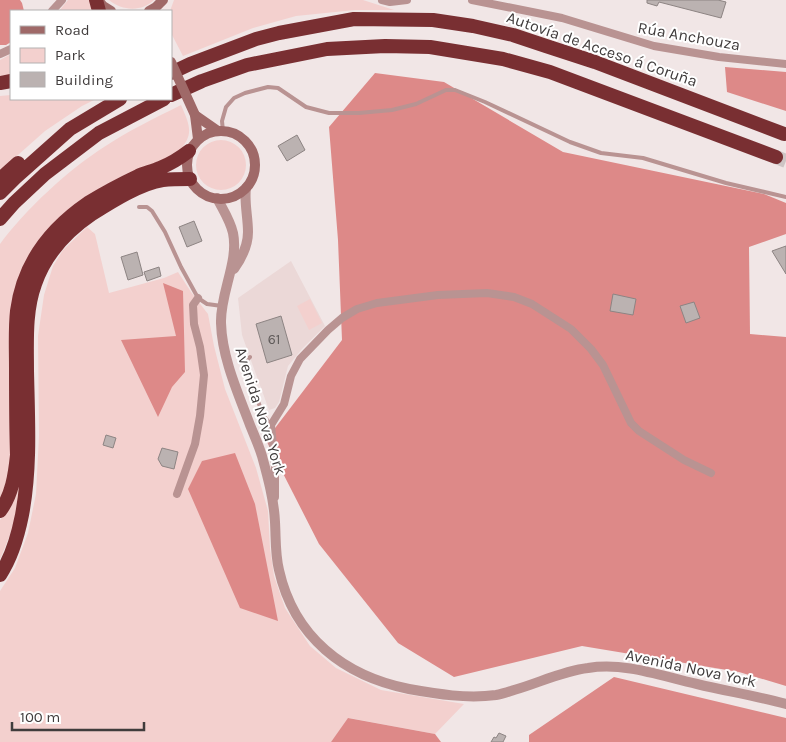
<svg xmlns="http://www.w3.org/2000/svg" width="786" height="742" font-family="Karla,sans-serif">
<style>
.built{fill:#ebd8d7}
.green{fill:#f3d0ce}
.forest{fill:#dd8988}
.building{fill:#bbb2b1;stroke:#8d8483}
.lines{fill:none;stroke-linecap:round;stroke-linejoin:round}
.motorway-tunnel{stroke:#cec4c4;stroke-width:14;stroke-dasharray:14 7;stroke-linecap:butt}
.service{stroke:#b99392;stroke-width:4}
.minor{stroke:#b99392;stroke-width:8}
.tertiary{stroke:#b99392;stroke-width:10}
.secondary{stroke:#9f6968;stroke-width:10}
.motorway{stroke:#792f32;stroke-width:14}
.secondary-bridge{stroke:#9f6968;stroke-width:10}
.labels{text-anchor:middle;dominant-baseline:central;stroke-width:4;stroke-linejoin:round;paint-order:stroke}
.number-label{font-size:14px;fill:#5f5a59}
.street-label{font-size:16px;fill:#403c3c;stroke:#fff}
</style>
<rect width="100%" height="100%" fill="#f1e6e6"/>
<!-- built -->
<path class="built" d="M291,261l34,65 -23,23 -14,17 -9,36 -4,6 -6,2 -16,-44 -11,-31 -4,-37z"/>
<!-- green -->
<path class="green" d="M68,0h23l1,3v8h-33z
M109,0h45c-12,12 -32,11 -45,0z
M174,0h189l31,10h-39l-59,6 -43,12 -70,28 -12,-23v-22h-1z
M11,54v21l-11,1v-16z
M11,95v4h85l-14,7 -37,25 -45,40v-75z
M181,105c9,21 14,30 -4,48l-141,91 -25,172 -1,50 -4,20 -6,15v-257c25,-34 68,-74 104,-97 24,-16 51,-29 77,-42z
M196 165a25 25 0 1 1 50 0a25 25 0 1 1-50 0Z
M87,227l8,7 14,59 55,-15 14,-6 13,20 17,22 6,32 11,43 31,79 12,43 2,37 4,28 11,32 25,38 26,22 45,22 83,14 -29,30 -86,-16 -18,24h-331v-151l15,-23 13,-35 8,-39 3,-58 -1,-100 6,-41 9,-29 10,-16z
M310,299l12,24 -13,7 -12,-24z
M19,480c1,29 -7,52 -19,79v-39c12,-14 16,-22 19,-40z"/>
<!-- forest -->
<path class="forest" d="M0,0h20l2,3 2,8h-13v31l-5,3h-6z
M725,67l61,5v39l-59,-19z
M375,73l69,9 119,70 201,42 22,9v31l-37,13 1,87 36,3v349l-47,-14 -157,-26 -128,31 -56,-34 -79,-99 -53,-104 76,-100 -4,-100 -9,-113z
M163,283l20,8 2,81 -13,15 -14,30 -37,-77 55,-4z
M235,453l20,51 23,117 -38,-13 -52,-119 14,-28z
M614,677l172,41v24h-257v-7z
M348,718l87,16 6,8h-110z"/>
<!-- building -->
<path class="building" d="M647,0h71l8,2 -5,16 -62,-16 -2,4 -10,-3z
M297,135l8,15 -18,11 -9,-15z
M194,221l8,20 -15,6 -8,-20z
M786,246v28l-14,-23z
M137,252l6,23 -15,5 -7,-23z
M159,267l2,9 -14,5 -3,-9z
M613,294l23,5 -3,16 -23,-4z
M694,302l6,16 -14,5 -6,-17z
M281,316l11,39 -25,8 -11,-39z
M106,435l10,3 -3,10 -10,-3z
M162,448l16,4 -4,17 -12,-3 -4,-7z
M499,733l7,3 -3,6h-12l3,-5 2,1z"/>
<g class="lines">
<!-- motorway-tunnel -->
<path class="motorway-tunnel" d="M776,157l10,4"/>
<!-- service -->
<path class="service" d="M223,131l-1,-10 4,-14 8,-9 11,-5 23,-6 10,1 28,19 23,6h30l33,-3 24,-6 30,-14h9l30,12 85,40 31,11 42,5 83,25 60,14
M139,207h8l5,4 13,21 16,35 17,31 9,6 15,2
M250,357l-6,6 19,52 8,10"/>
<!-- minor -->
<path class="minor" d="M382,0l8,2 17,-2
M472,0l90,18 92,28 65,11 67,7
M52,11l10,-11
M0,54l11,-5
M177,494l18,-50 5,-28 4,-41 -4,-28 -6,-23 -1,-19 5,-7
M275,497v-29l-4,-43 13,-21 7,-28 9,-17 28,-29 14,-12 15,-9 20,-6 61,-8 49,-2 27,4 18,7 39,25 20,20 12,16 28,58 8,8 45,29 27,13"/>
<!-- tertiary -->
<path class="tertiary" d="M217,198c6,12 13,22 16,35 6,29 -13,60 -12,90 1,35 17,70 29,102 4,10 9,21 12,31 6,22 12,44 13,66 1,17 0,32 4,48 15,67 65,106 130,119 28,5 58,10 87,6 6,-1 12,-3 18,-5 25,-7 48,-19 74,-22 37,-6 73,8 109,16 29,7 59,12 89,20
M234,269c7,-10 14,-24 14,-37 0,-15 -4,-30 -2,-44"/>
<!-- secondary -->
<path class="secondary" d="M98,0l5,6 8,5
M149,11l7,-4 7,-7
M195,115l23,16
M195,115l3,24
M187 165a34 34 0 1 1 68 0a34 34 0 1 1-68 0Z"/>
<!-- motorway -->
<path class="motorway" d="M96,0l3,11
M171,73l19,-9 66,-25 23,-6 75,-14 79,1 40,6 40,9 33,11 49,16 189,72
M0,83l11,-2
M171,95l31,-14 45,-16 80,-16 58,-3 45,1 73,12 47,13 226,85
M0,179l18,-16
M0,193l15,-15 55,-49 50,-30
M0,219l14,-16 31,-29 54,-41 65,-34
M0,511c12,-16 15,-36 17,-56 -1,-29 -1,-58 -1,-87 0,-19 -1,-39 1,-57 6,-47 33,-82 71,-108 16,-10 33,-19 50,-27 7,-3 15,-5 22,-8 10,-4 20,-10 29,-17
M0,575c12,-18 18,-40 22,-60 9,-48 6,-96 5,-144 0,-29 -2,-60 8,-87 10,-29 32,-53 57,-70 19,-12 49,-31 71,-34 9,-1 18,-1 27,-1"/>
<!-- secondary-bridge -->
<path class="secondary-bridge" d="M171,62l24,53"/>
</g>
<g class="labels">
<!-- number labels -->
<g class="number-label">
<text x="274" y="339">61</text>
</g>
<!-- street labels -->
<g class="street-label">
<text transform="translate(689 36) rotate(10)">Rúa Anchouza</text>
<text transform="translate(602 49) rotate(19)">Autovía de Acceso á Coruña</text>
<text transform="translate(261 411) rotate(72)">Avenida Nova York</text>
<text transform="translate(691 668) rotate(12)">Avenida Nova York</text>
</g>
</g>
<!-- legend -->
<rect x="10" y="10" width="162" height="90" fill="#ffffff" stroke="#b3b1b1"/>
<rect x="20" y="26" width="25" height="8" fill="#9f6968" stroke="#b3b1b1"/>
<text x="55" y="35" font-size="15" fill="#403c3c">Road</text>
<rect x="20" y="48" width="25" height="15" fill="#f3d0ce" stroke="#b3b1b1"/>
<text x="55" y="60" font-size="15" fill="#403c3c">Park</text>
<rect x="20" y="72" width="25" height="15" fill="#bbb2b1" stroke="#b3b1b1"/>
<text x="55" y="85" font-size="15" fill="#403c3c">Building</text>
<!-- scale -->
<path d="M12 722v8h132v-8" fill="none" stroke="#403c3c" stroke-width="2.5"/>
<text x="20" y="722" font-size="15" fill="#403c3c" stroke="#ffffff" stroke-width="4" paint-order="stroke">100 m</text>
</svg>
